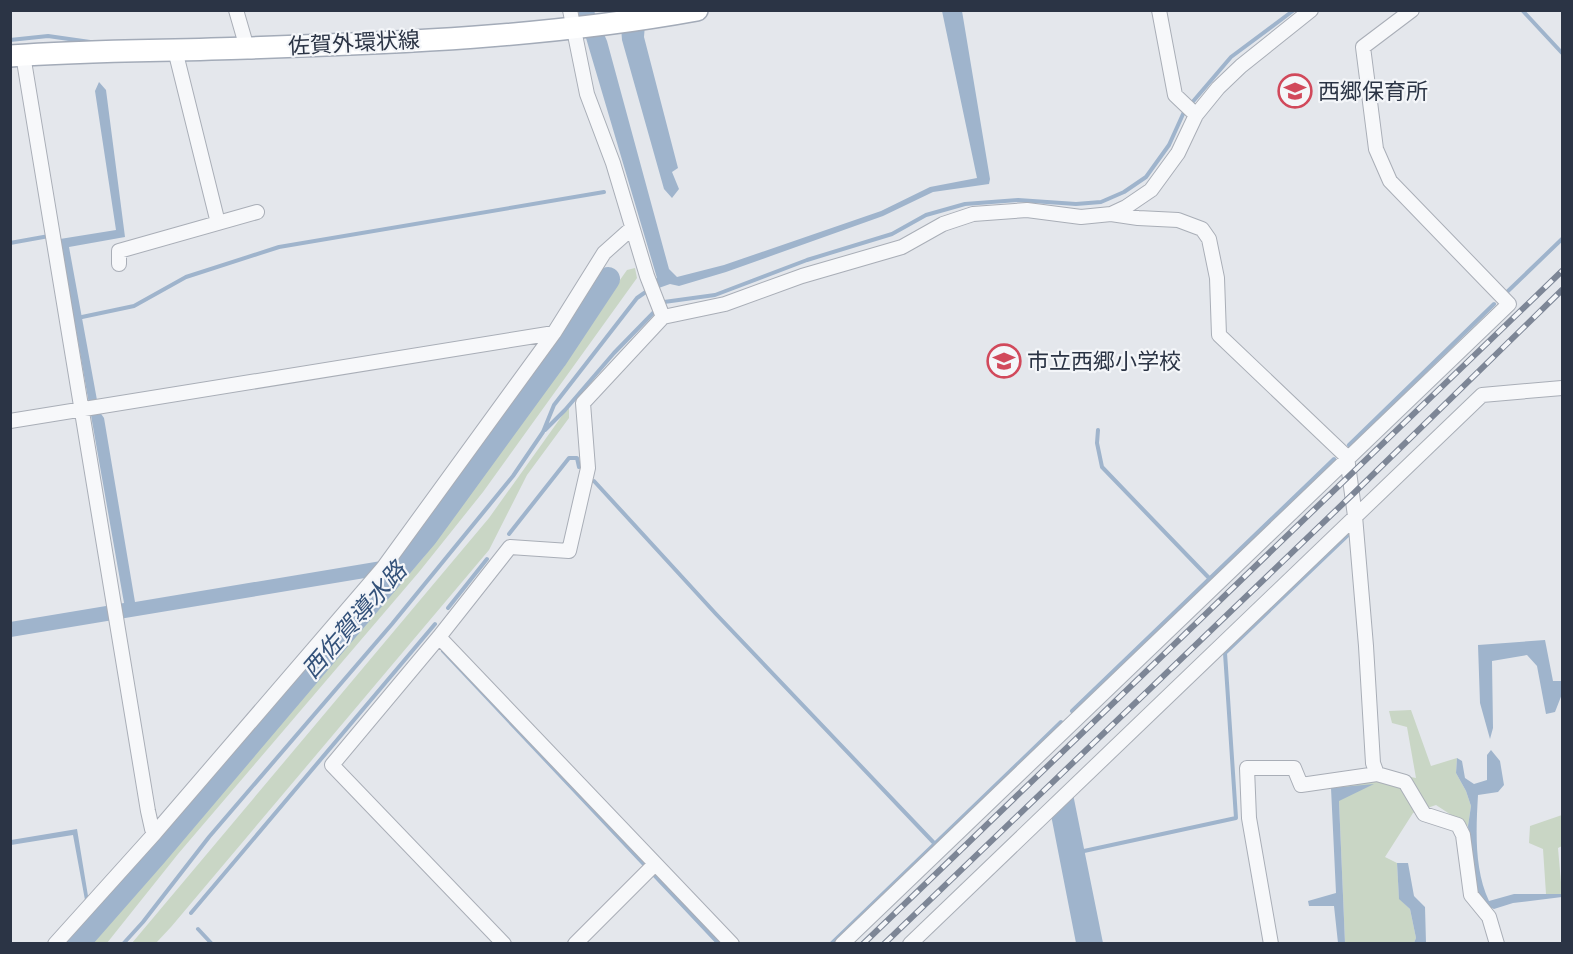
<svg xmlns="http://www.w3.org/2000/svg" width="1573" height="954" font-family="Figtree,'Noto Sans JP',sans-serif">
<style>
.green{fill:#c9d6c5}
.water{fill:#9fb4cc}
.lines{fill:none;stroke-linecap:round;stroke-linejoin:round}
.stream{stroke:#9fb4cc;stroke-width:4}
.river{stroke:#9fb4cc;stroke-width:24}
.minor-casing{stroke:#a9aeb7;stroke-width:16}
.primary-casing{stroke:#a3abb8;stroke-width:24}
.minor{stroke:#f7f8fa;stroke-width:14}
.primary{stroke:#fff;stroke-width:21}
.rail-casing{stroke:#7d8696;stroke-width:6}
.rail{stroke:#f4f6f9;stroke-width:4;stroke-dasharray:11;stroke-linecap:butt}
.labels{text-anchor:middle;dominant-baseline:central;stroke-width:4.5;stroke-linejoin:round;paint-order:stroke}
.street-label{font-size:22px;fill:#2b3445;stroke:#f4f6f9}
.poi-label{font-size:22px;fill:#2b3445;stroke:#f4f6f9;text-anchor:start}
.water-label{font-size:24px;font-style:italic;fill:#34527a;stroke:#f4f6f9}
</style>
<rect width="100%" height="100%" fill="#e4e7ec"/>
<!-- green -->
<path class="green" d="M635,268l2,10 -154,214 -64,80 -241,282 -71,89h-20l336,-385 204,-288z
M569,406v12l-42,57 -38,75 -318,377 -15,16h-24l357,-425z
M1411,710l20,56 26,-8 -1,15 10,18 5,15 -3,20 -32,-21 -23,8 -28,44 12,6 2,35 11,11 6,29 -2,5h-69l-6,-142 -3,-24 32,-8 48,9 -9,-51 -15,-4 -3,-12z
M1562,793v53l-4,2 4,46h-16l-3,-45 -14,-6 1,-17 32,-11z"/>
<!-- water -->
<path class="water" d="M578,11h16l13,30 62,228 8,8 47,-12 157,-54 49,-24 47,-9 -35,-167h20l28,168 -1,5 -56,8 -50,24 -157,56 -47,14 -9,-2 -14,5 -3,-9 4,-2z
M622,11h24l-2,26 34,131 -6,4 7,17 -7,9 -8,-9 -42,-149 -2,-26z
M99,82l7,8 19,147 -56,10 30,164 5,7 31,184 246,-41 -16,17 -354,59 -1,-15 114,-19 -64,-364 56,-9 -21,-139z
M1545,640l8,41h9v13l-7,18 -9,2 -9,-48 -10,-11 -35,6 1,67 -3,11 -10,-36 -2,-58z
M1491,750l9,11 4,24 -6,7 -20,3c-2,35 -4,74 11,106l25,-7h48v3l-49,6 -19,6 -12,-5 -7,-14 -7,-64 3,-20 -5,-15 -10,-18 1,-15 5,3 3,17 9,6 13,-4v-25z
M1374,784l-35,17 6,142h-7l-4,-37h-25l-1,-5 28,-8 -5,-105z
M1073,794l30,149h-27l-25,-128z
M77,829l11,67 -3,4 -12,-65 -62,10v-5z
M1397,863h11l6,33 11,11 1,36h-12l2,-5 -6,-29 -11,-10z"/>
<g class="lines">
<!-- stream -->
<path class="stream" d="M1522,10l40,43
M10,40l38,-4 42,6
M10,243l39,-7
M1507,292l55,-53
M661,305l3,-3 51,-7 92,-35 85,-26 34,-19 39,-11 53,-4 58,4 25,-2 23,-10 22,-15 23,-32 15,-33 47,-55 63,-47
M82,317l52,-11 52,-29 93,-30 325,-55
M545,430l20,-20 49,-57 42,-43
M1098,430l-1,13 5,24 108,112
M1349,445l145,-141
M594,481l122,133 219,230
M509,534l60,-76h8l2,9
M448,608l39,-49
M443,651l276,293
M1072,711l262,-252
M1084,851l152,-33 -11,-165 124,-119
M191,913l244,-289
M198,929l14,15
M123,944l20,-22 66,-85 183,-213 121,-148 30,-44 11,-27 83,-107 13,-9
M831,944l230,-222"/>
<!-- river -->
<path class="river" d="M77,944l79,-90 270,-318 129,-177 53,-80"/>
<!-- minor casing -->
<g class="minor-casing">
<path id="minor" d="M236,10l11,38
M570,10l17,84 26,69 34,113 16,41
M1159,10l16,85 21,20
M175,50l43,173
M23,55l125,756 4,18 3,4
M1111,214l27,4 40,2 24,9 7,10 8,39 2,57 128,122 8,59 11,130 7,117 4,11 28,8 19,32 34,11 5,10 8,60 18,22 8,27
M119,264v-13l138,-39
M10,421l544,-88
M439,637l293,307
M55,944l100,-111 228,-265 171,-235 50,-80 28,-25
M504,944l-172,-179 107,-128 71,-90 59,4 19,-83 -5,-65 80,-86 62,-13 77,-28 100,-29 41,-23 30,-10 54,-4 54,7 30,-3 15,-7 25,-17 27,-37 18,-38 22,-27 23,-22 70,-56
M575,944l80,-80
M842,944l667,-640 -119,-123 -14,-32 -13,-102 49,-37
M910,944l572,-549 80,-7
M1271,944l-22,-126 -2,-50h47l7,17 76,-11"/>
</g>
<!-- primary casing -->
<g class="primary-casing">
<path id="primary" d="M10,56c79,-6 159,-5 237,-8 150,-5 302,-11 450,-38"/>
</g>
<!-- minor -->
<use href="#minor" class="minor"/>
<!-- primary -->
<use href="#primary" class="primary"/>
<!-- rail casing -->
<g class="rail-casing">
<path id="rail" d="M863,944l699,-673
M884,944l468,-449 210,-205"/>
</g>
<!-- rail -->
<use href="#rail" class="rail"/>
</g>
<!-- icons -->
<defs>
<g id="school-ring" transform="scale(1.725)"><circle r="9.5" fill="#f4f6f9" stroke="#d1495b" stroke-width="1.5"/><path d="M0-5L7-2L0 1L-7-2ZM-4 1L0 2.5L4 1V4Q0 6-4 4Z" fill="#d1495b"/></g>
</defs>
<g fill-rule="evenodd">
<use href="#school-ring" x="1295" y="91"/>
<use href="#school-ring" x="1004" y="361"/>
</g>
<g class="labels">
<!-- street labels -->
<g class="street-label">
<text transform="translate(354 43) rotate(-3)">佐賀外環状線</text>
</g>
<!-- poi labels -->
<g class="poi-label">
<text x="1318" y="91">西郷保育所</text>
<text x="1027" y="361">市立西郷小学校</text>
</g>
<!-- water labels -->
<g class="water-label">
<text transform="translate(354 620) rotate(-49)">西佐賀導水路</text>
</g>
</g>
<!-- border -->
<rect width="1573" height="954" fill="none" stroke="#2b3445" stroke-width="24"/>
</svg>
